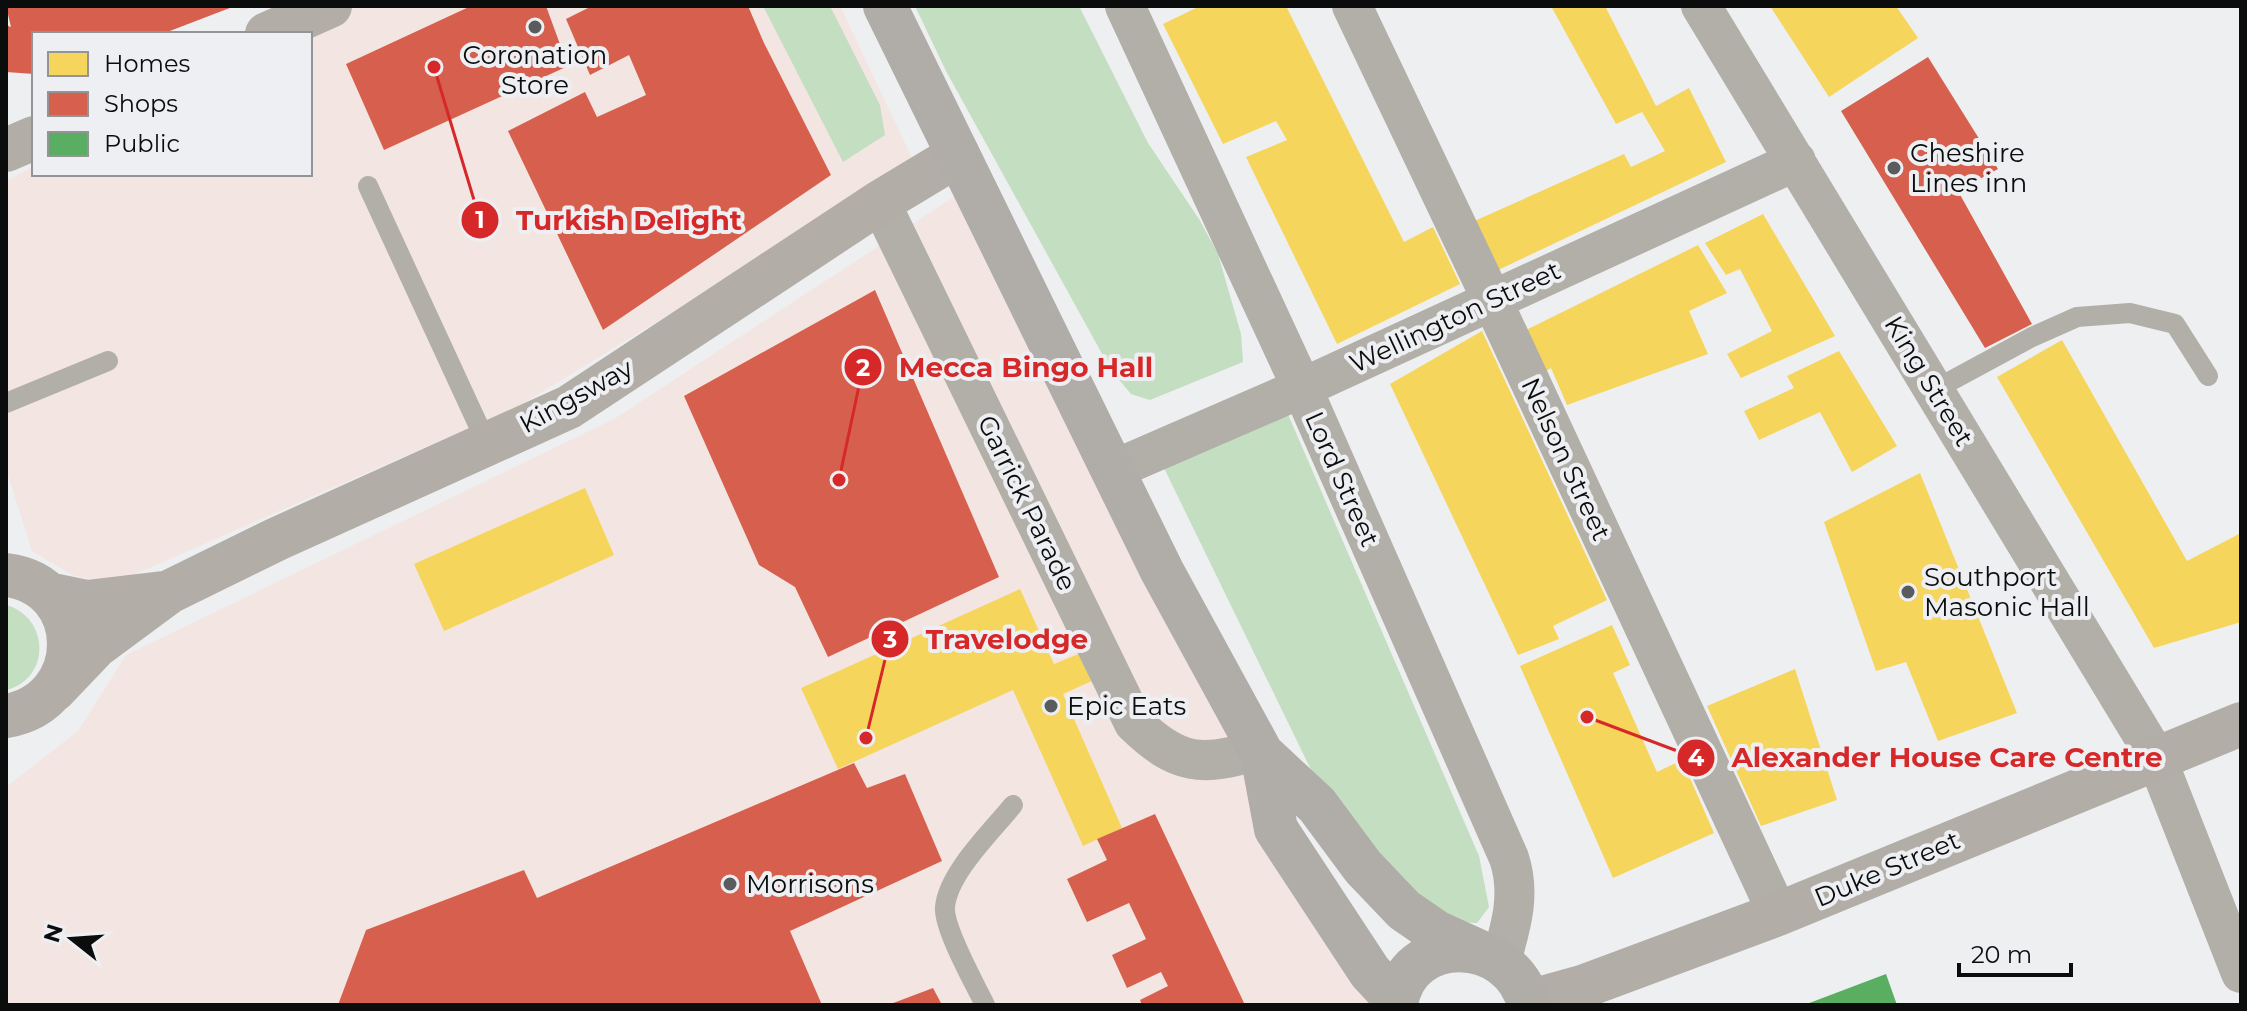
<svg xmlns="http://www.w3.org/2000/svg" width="2247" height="1011" font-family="Montserrat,sans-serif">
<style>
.commercial{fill:#f3e6e2}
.green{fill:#c3dec0}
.homes{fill:#f6d55c}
.shops{fill:#d6604d}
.public{fill:#5aae61}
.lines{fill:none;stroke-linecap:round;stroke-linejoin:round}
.lane{stroke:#b2aea8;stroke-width:20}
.street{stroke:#b2aea8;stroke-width:40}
.secondary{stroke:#b2ada6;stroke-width:44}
.highway{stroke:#b0aca7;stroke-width:44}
.poi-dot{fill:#5a5b5c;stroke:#edeff2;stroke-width:3}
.labels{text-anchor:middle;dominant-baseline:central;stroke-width:8;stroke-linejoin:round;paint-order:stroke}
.poi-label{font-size:26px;fill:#0b0c0c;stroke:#edeff2;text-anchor:start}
.street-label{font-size:26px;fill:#0b0c0c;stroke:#edeff2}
.leader{fill:none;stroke:#d62828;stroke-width:3}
.callout-dot{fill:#d62828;stroke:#edeff2;stroke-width:3}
.mark-label{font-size:24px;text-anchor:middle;font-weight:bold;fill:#fff}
.callout-label{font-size:28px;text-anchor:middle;font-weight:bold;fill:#d62828;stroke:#edeff2;stroke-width:8;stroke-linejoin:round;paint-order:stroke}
</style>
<rect width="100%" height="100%" fill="#eeeff1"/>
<!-- commercial -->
<path class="commercial" d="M314,6h526l75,158 -396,242 -406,178 -41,-9 -40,-24 -26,-82v-288l28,-15v8h276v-140z
M972,185l304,644 120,176h-1390v-218l72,-56 48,-76 488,-236z"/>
<!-- green -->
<path class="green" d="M763,6h67l50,99 5,30 -42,27z
M915,6h164l69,137 51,76 19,35 23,80 2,28 -93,38 -19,-6 -20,-24 -165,-299z
M1287,412l192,444 10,51 -12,16 -19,-1 -44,-23 -99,-121 -151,-310z
M6,605c44,12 45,74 0,85z"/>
<!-- homes -->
<path class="homes" d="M1200,6h86l118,236 29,-15 27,57 -123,60 -91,-187 41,-17 -11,-19 -53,23 -60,-120z
M1551,6h54l51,100 33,-18 37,74 -232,110 -24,-49 154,-69 7,13 34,-16 -23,-39 -26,12z
M1770,6h126l22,32 -89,59z
M1763,214l72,122 -94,42 -14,-24 45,-23 -32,-62 -14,6 -21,-32z
M1698,245l29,48 -38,18 19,43 -141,51 -16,-37 -13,8 -18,-43z
M1482,331l125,269 -54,26 6,13 -41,16 -128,-271z
M2062,340l125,221 54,-28v89l-87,26 -157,-271z
M1839,351l58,95 -45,26 -32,-60 -61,28 -15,-29 50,-23 -7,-12z
M1920,473l97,240 -79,28 -32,-79 -30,9 -52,-149z
M585,488l29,67 -170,76 -30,-67z
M1020,589l34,75 27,-11 13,27 -31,14 59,134 -39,18 -70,-156 -175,79 -37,-81z
M1612,625l18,40 -17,8 44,99 25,-12 32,73 -101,45 -93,-212z
M1795,669l42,131 -76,26 -54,-120z"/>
<!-- shops -->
<path class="shops" d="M6,6h229l-73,28h-128v40l-28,-2v-47l5,2z
M471,6h75l22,60 -184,84 -38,-86z
M592,6h156l16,37 67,132 -228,155 -95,-199 77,-39 12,25 49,-22 -17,-40 -39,20 -24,-56z
M1928,57l70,112 -40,22 74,133 -47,24 -144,-237z
M875,290l124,287 -171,80 -33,-70 -36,-22 -75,-169z
M854,763l13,25 38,-14 37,87 -152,70 32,74h-484l28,-75 158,-60 13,28z
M1155,814l90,191h-103l-2,-5 28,-14 -7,-14 -34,16 -15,-33 34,-16 -17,-36 -42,19 -20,-43 40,-19 -10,-21z
M933,988l9,17h-54z"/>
<!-- public -->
<path class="public" d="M1886,974l11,31h-93z"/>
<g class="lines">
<!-- lane -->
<path class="lane" d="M368,186l119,258
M1934,390l98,-53 45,-20 53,-4 45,11 33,52
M6,403l102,-42
M985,1005c-10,-21 -42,-77 -40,-98 3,-34 47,-76 68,-102"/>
<!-- street -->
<path class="street" d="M1125,6l177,382 207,470c12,36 2,68 -8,103
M1352,6l140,294 286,614
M1701,6l455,751 85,216
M880,202l254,521c43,42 69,45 125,26
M1113,470l189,-82 494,-227"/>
<!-- secondary -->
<path class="secondary" d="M267,34l63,-28
M6,150l28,-12
M6,575c84,10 84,127 0,141
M48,594l39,8 76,-9
M54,690l42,-44 73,-54 108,-53 292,-132 311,-205 78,-47
M1528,1002l54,-15 196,-73 463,-190"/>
<!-- highway -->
<path class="highway" d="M885,6l277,565 100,183 14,75 94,143 26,28
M1262,754l55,51 46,62 41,43 32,22 42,19
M1396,1005c10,-74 116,-72 133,0"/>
</g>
<!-- markers -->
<g class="poi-dot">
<circle cx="535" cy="27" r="8"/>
<circle cx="1894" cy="168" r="8"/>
<circle cx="1908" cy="592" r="8"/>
<circle cx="1051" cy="706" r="8"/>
<circle cx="730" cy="884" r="8"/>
</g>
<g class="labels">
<!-- poi labels -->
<g class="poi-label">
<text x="535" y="55" text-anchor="middle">Coronation<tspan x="535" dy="30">Store</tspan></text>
<text x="1910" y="153">Cheshire<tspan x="1910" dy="30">Lines inn</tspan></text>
<text x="1924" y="577">Southport<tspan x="1924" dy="30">Masonic Hall</tspan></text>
<text x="1067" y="706">Epic Eats</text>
<text x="746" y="884">Morrisons</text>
</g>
<!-- street labels -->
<g class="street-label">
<text transform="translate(1455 317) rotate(-25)">Wellington Street</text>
<text transform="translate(1929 381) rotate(59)">King Street</text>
<text transform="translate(576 396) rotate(-29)">Kingsway</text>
<text transform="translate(1566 459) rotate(65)">Nelson Street</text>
<text transform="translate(1342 479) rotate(66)">Lord Street</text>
<text transform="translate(1027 503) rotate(64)">Garrick Parade</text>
<text transform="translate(1887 869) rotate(-23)">Duke Street</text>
</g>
</g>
<!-- callouts -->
<path class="leader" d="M434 67L480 220M839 480L863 367M866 738L890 639M1587 717L1696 758"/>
<g class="callout-dot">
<circle cx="434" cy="67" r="8"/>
<circle cx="839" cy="480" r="8"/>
<circle cx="866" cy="738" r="8"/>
<circle cx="1587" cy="717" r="8"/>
<circle cx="480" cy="220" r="20"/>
<circle cx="863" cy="367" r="20"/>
<circle cx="890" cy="639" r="20"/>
<circle cx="1696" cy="758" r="20"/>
</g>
<g class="mark-label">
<text x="480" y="228">1</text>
<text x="863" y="376">2</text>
<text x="890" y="648">3</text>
<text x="1696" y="766">4</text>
</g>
<g class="callout-label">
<text x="629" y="230">Turkish Delight</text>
<text x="1026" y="377">Mecca Bingo Hall</text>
<text x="1007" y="649">Travelodge</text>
<text x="1947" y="767">Alexander House Care Centre</text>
</g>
<!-- border -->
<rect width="2247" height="1011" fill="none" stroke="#0b0c0c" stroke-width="16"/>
<!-- legend -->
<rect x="32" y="32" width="280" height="144" fill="#edeff2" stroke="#939496" stroke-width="2"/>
<rect x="48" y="52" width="40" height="24" fill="#f6d55c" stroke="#939496" stroke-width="2"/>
<text x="104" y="72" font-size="24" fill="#0b0c0c">Homes</text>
<rect x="48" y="92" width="40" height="24" fill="#d6604d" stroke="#939496" stroke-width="2"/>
<text x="104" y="112" font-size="24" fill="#0b0c0c">Shops</text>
<rect x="48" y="132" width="40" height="24" fill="#5aae61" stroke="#939496" stroke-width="2"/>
<text x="104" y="152" font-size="24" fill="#0b0c0c">Public</text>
<!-- north arrow -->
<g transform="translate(72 939) rotate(287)" stroke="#edeff2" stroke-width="6" paint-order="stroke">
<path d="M0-6L14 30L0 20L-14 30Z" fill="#0b0c0c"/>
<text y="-12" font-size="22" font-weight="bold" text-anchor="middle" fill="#0b0c0c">N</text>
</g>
<!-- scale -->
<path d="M1959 963v12h112v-12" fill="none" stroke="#0b0c0c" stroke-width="4"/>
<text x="1971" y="963" font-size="24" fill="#0b0c0c" stroke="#edeff2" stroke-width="6" paint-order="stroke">20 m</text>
</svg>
